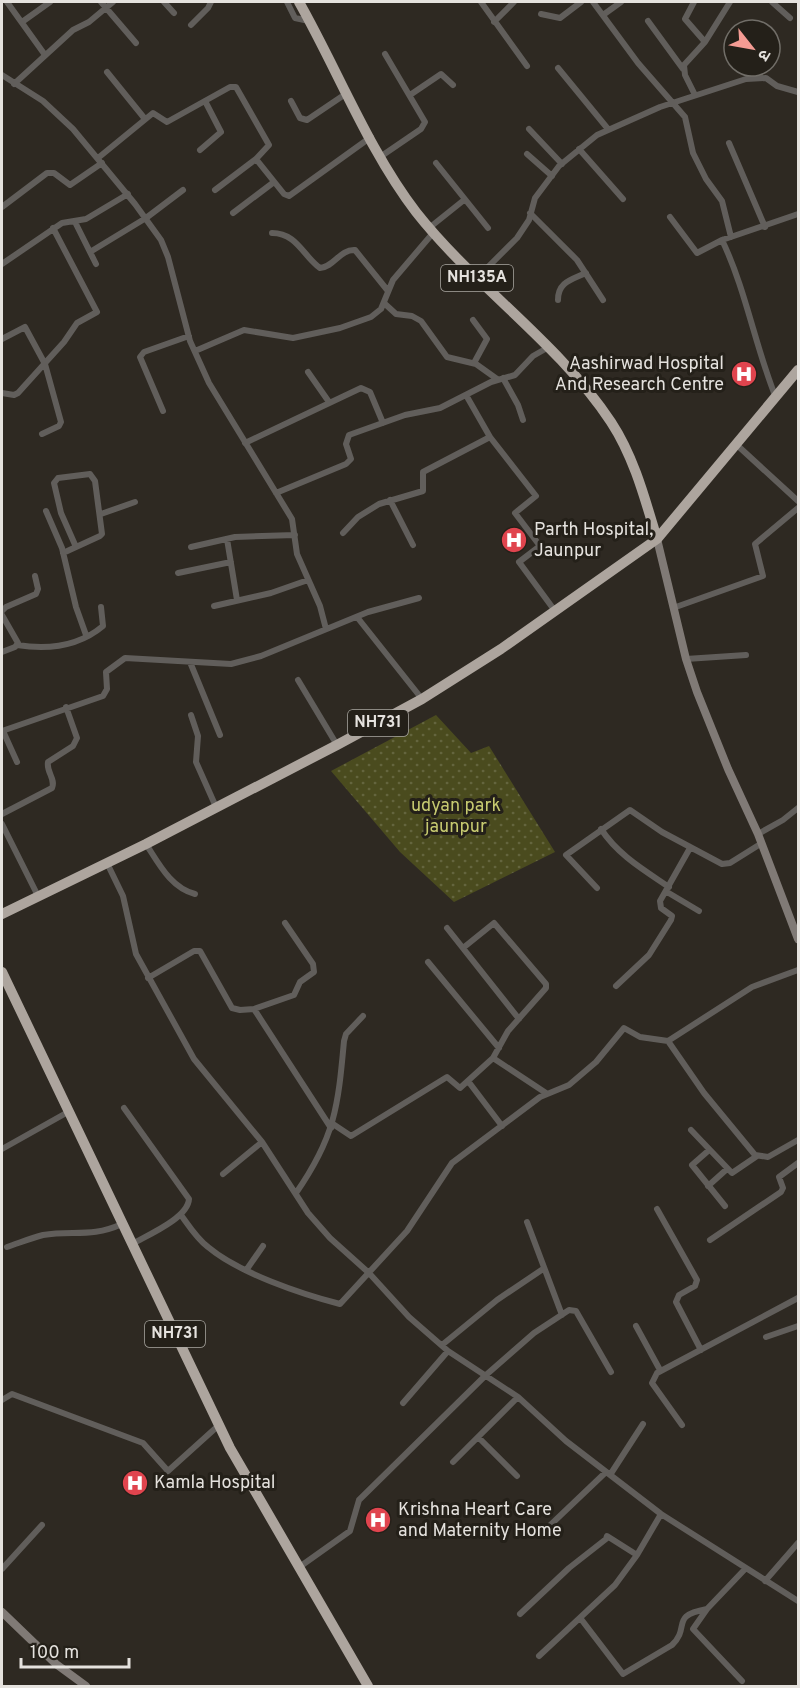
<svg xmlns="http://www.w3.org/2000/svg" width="800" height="1688" font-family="Overpass,'Noto Sans Devanagari',sans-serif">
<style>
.park{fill:url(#park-dots)}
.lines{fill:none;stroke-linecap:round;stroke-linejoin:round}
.street{stroke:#615e5b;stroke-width:6}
.secondary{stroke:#807a76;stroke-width:8}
.highway{stroke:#ada59e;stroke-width:10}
.labels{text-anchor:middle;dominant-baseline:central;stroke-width:6;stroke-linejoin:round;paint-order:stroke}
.shield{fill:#242019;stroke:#aba8a3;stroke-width:1.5}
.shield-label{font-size:16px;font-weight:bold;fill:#e5e2de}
.poi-label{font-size:18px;fill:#e5e2de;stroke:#242019;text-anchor:start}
.park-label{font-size:18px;fill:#c7ca70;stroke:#242019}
</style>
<defs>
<pattern id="park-dots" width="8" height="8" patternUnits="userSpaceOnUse" patternTransform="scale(1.5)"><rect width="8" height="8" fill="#4a4b1e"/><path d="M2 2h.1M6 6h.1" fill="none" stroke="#64653e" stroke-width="1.8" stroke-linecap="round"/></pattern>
</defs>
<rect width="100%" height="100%" fill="#2e2922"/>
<!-- park -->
<path class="park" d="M436,715l35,38 18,-7 66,106 -101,50 -54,-50 -69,-81z"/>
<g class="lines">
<!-- street -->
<path class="street" d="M7,2l38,53
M101,2l35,41
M164,2l10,11
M287,2l8,16 14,3
M481,2l46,64
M593,2l45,61 47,54 8,36 13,26 16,22 9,36
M694,2l-9,17 20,23
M772,2l18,16
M541,14l19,4 21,-16
M603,15l18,-13
M648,21l35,48
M22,22l28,-20
M494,22l20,-20
M191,25l17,-17 3,-6
M558,68l50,61
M107,72l38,47
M2,75l41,26 30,28 62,75 26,36 7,17 22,84 19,42 83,136 5,35 23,52 6,23
M14,84l59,-54 16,-8 24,-20
M410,95l31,-21 12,11
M695,95l-10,-20 -1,-10 21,-23 25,-40
M291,101l9,17 7,2 40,-27
M529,129l33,35
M729,143l36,84
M579,149l44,50
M200,150l21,-18 -16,-31
M527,154l25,22
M380,157l41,-28 4,-7 -40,-68
M98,158l55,-45 14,9 63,-35h6l33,58 -13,14 -41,31
M256,159l28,35 5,2 82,-59
M436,163l52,65
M2,207l45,-34h7l16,12 32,-22
M233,213l41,-31
M530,213l47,47 26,40
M670,217l27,36 25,-13 76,-26
M75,222l21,42
M429,228l35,-28
M272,233c25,0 31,23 48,35 14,-1 20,-19 35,-18l33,41
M722,240c24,50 33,106 54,158
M90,252l56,-34 37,-28
M2,264l60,-41 24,-4 42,-25
M477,278l40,-40 12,-18 6,-22 24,-32 38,-31 63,-28 86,-28 20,-1 11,8 21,6
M558,300c0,-18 13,-20 28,-27
M384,303l12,11 16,2 9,5 26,36 29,7 21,15
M473,320l14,19 -13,24
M2,339l23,-12 20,37 16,58 -2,4 -17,8
M195,351l49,-21 49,8 47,-10 31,-11 10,-8 12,-29 40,-47
M308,372l21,30
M503,378l15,27 5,15
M2,393l12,2 4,-2 46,-51 13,-19 20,-11 -44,-84
M466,395l24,42 46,59 -21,17 25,33 -21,16 36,49
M163,411l-23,-54 4,-5 45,-16
M245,443l116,-55 9,4 13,31
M738,446l60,55
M276,493l70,-29 5,-5 -5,-15 3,-9 56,-20 35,-7 51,-26 24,-7 18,-19 14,-8
M390,500l23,45
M46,511l16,37 14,59 10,28
M101,514l34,-12
M343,533l15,-16 21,-13 44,-13v-19l67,-35
M227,539l10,61
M191,547l44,-10 60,-2
M63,553l37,-17 2,-2 -7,-53 -5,-7 -32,4 -4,5 7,30 15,34
M178,573l53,-11
M214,606l57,-13 37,-13
M673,608l90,-32 -8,-32 43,-36
M2,611l4,-4 30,-13 2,-5 -3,-13
M2,615l16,28 -3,4 -13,5
M357,617l65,82
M17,645c31,5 61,2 86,-19l-2,-19
M686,659l60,-4
M190,662l30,73
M298,680l39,65
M191,715l7,21 -2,26 20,45
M2,731l101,-35 4,-7 -1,-17 19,-14 106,6 30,-8 107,-44 51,-14
M3,731l14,31
M2,814l50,-26c4,-9 -6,-16 -4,-26l25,-16 4,-8 -11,-31
M2,824l36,72
M601,829c17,26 43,41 68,58
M758,834l25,-14 15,-12
M146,844c13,20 25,44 49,50
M107,863l16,33 13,58 58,105 68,83 46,71 22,25 39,35 40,44 39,34 70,46 48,44 95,73 137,87
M597,888l-31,-33 64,-45 32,22 60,32 8,-1 32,-20
M667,892l32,19
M447,928l72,91
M428,962l71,86
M148,978l46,-27h6l32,57 8,2 14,-1 77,119
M616,986l33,-31 22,-35 1,-4 -11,-8 -1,-7 30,-53
M254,1009l40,-14 6,-13 14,-10 -1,-8 -28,-41
M668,1041l36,52 51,62 13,2 30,-17
M493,1058l53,35
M468,1081l34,45
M124,1108l65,91c-1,19 -41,36 -57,45
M333,1124l18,12 96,-59 13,11 33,-30 15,-27 38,-43v-4l-52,-61 -31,25
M691,1130l41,43 25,-17
M2,1149l66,-37
M708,1151l-16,14 33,41
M223,1174l39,-32
M708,1186l19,-17
M296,1193c39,-56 42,-86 48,-152l2,-7 17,-18
M657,1209l40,71 -2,6 -16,9 -3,7 25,48
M181,1215c8,11 16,24 27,32 31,26 93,47 132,57l67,-73 45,-68 88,-66 29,-12 27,-23 28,-34 16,9 28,4 84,-54 46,-17
M527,1222l35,93
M710,1240l71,-48 2,-4 -4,-11 19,-14
M7,1247c12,-4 24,-9 36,-12 30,-5 48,3 79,-11
M247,1269l16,-23
M636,1326l24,44
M766,1337l32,-11
M442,1345l55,-45 46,-31
M2,1400l10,-6 131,49 25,28 51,-46
M403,1403l45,-52
M682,1425l-30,-42 5,-10 141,-75
M478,1437l39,39
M453,1462l65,-65
M610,1475l33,-51
M543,1532l63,-60
M298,1568l52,-37 9,-31 127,-125 48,-42 35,-23 7,1 35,61
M2,1569l40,-44
M765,1581l33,-38
M520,1614l49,-46 37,-29 1,-3 30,19
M581,1619l42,55 49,-29c19,-18 -3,-29 35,-36
M539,1656l76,-71 22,-30 24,-41
M742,1681l-49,-52 14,-20 39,-41"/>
<!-- secondary -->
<path class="secondary" d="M657,539l29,120 11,33 31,77 30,65 40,105
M2,1612l54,52 30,22"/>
<!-- highway -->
<path class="highway" d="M299,2c38,67 70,149 117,210 59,75 142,130 195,210 23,35 34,77 46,117
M2,914l144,-70 191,-99 85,-46 79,-50 156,-110 141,-169
M2,972l228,476 138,238"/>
</g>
<!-- icons -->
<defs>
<g id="hospital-disc" transform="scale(1.35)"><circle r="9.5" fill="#e0444e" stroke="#242019"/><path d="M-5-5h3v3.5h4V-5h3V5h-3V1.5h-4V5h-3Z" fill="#fff"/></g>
</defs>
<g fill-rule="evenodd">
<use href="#hospital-disc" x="744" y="374"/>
<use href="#hospital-disc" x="514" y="540"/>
<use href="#hospital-disc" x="135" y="1483"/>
<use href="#hospital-disc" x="378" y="1520"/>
</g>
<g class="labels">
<!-- shield labels -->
<g class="shield">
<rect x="441" y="265" width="72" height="26" rx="4.5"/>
<rect x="348" y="710" width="60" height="26" rx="4.5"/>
<rect x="145" y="1321" width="60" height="26" rx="4.5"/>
</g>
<g class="shield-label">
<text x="477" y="278">NH135A</text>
<text x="378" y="723">NH731</text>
<text x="175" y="1334">NH731</text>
</g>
<!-- poi labels -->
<g class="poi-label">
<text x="724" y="364" text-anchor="end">Aashirwad Hospital<tspan x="724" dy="21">And Research Centre</tspan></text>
<text x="534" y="530">Parth Hospital,<tspan x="534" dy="21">Jaunpur</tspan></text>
<text x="154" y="1483">Kamla Hospital</text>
<text x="398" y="1510">Krishna Heart Care<tspan x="398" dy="21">and Maternity Home</tspan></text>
</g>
<!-- park labels -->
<g class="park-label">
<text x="456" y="806">udyan park<tspan x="456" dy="21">jaunpur</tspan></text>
</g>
</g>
<!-- border -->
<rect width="800" height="1688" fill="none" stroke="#e5e2de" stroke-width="6"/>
<!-- north arrow -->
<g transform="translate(752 48) rotate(121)"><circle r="28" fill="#242019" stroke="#716e68" stroke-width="1.5"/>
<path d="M0-4.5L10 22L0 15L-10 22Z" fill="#f59c94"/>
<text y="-9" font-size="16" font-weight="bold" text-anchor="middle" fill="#e5e2de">उ</text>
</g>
<!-- scale -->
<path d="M21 1658v9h108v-9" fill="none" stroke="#e5e2de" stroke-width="3"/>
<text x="30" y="1658" font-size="18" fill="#e5e2de" stroke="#242019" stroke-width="4.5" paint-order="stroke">100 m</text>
</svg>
